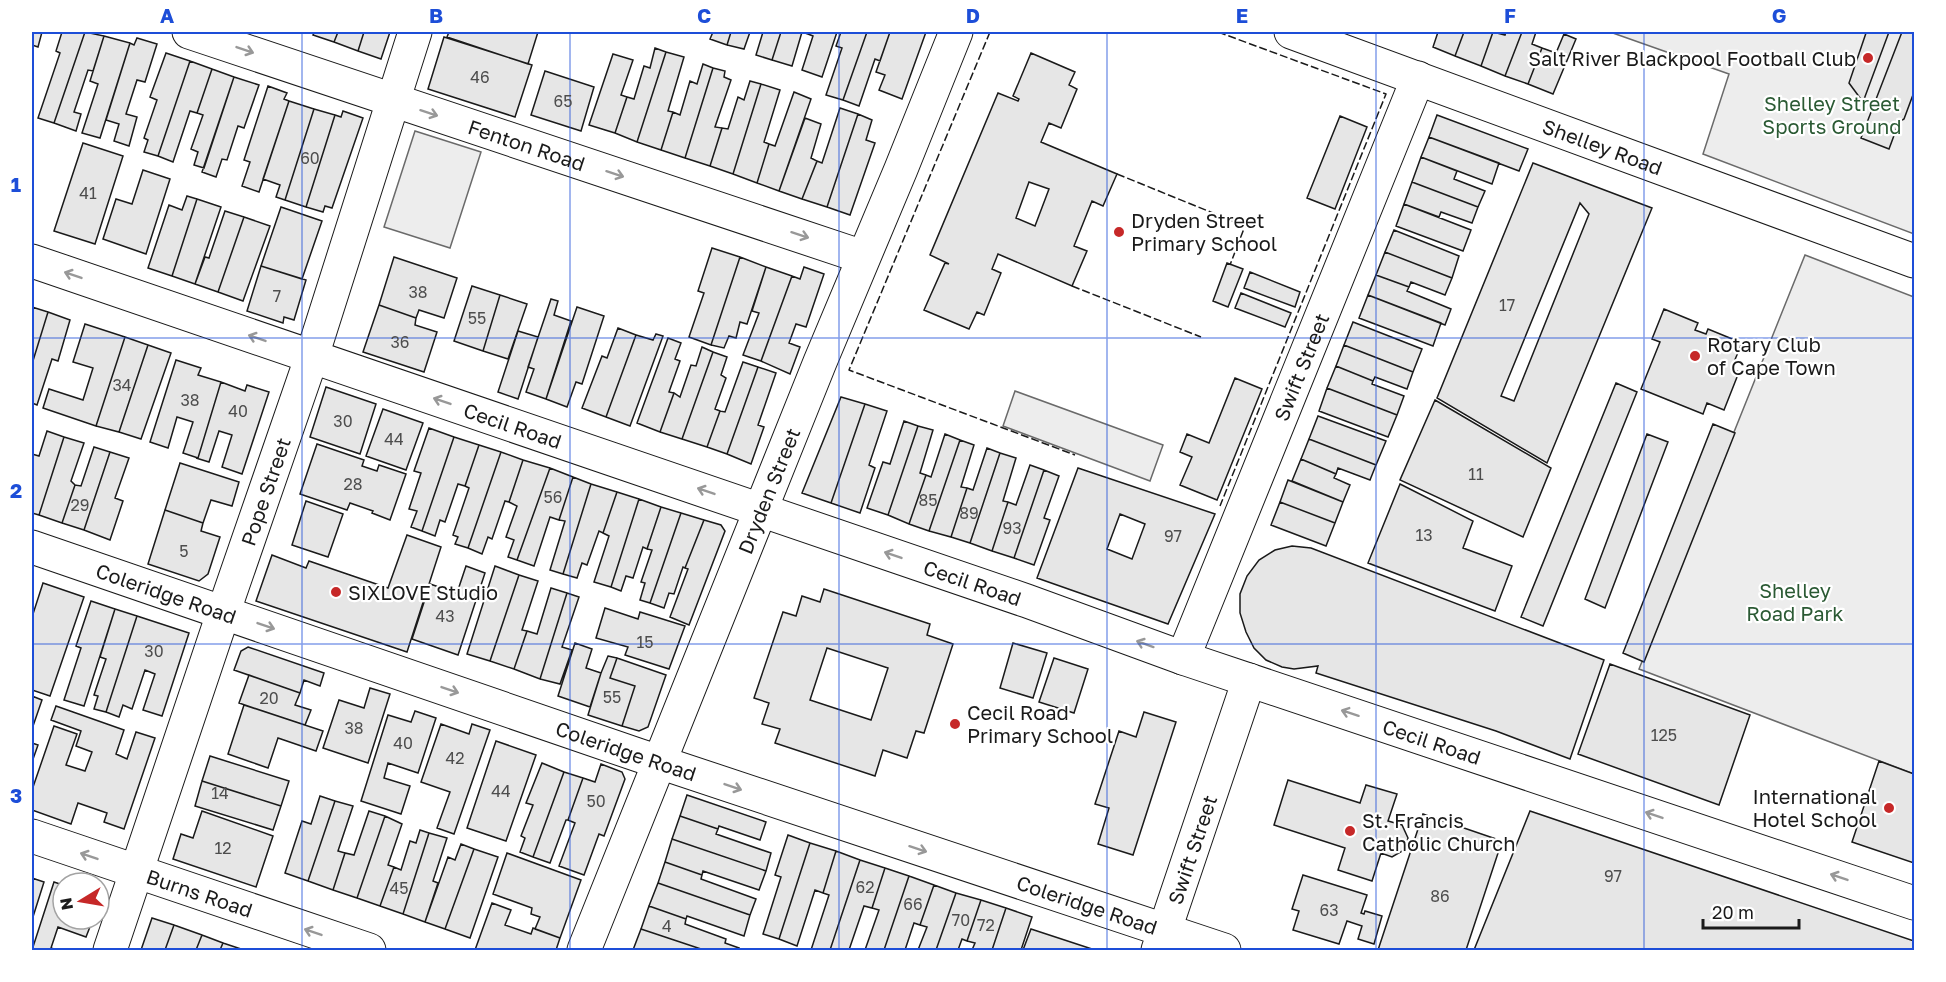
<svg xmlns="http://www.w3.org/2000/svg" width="1946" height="982" font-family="'Golos Text',sans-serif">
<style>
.built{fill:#ededed;stroke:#6a6a6a;stroke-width:1.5}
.building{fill:#e6e6e6;stroke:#1a1a1a;stroke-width:1.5;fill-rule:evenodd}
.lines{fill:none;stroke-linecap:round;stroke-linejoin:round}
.minor-casing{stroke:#1a1a1a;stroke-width:35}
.minor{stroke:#fff;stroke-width:33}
.fence{stroke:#1a1a1a;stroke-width:1.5;stroke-dasharray:8 3;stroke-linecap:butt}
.oneway{stroke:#989898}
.grid{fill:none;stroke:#1d4ed8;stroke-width:1.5;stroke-opacity:0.55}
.poi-dot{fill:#c62828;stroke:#fff;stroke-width:2}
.labels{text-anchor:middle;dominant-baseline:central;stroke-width:4.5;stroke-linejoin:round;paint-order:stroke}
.number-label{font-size:16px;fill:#4d4d4d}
.poi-label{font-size:20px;fill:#1a1a1a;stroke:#fff;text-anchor:start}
.park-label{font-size:20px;fill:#2b5a34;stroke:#fff}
.street-label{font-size:20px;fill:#1a1a1a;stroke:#fff}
.neatline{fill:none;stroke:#1d4ed8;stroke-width:2}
.grid-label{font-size:20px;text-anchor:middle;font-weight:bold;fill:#1d4ed8}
</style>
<rect width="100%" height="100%" fill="#fff"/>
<!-- built -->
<path class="built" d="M1610,32h304v202l-211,-80 26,-80z
M415,131l66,21 -31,96 -66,-21z
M1805,255l109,42v477l-275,-105z
M1015,391l148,54 -13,36 -147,-55z"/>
<!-- building -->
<path class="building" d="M32,32h10l-4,15 -6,-2z
M62,32h23l-31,91 -16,-5 22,-65 -4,-2z
M85,32l19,4 -11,35 -5,-1 -14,42 7,2 -5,17 -22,-8z
M314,32h24l-4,10 -21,-7z
M338,32h26l-6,19 -24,-9z
M364,32h26l-9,27 -23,-8z
M449,32h89l-10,32 -81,-27z
M713,32h18l-4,13 -17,-6z
M731,32h19l-6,17 -17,-4z
M763,32h18l-9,28 -16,-5z
M781,32h28l-1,2 -6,-2 -10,34 -20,-6z
M809,32h28l-15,45 -20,-7 11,-34 -5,-2z
M841,32h26l-24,68 -17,-5 16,-47 -6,-2z
M867,32h23l-10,29 -5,-2 -16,47 -16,-6z
M890,32h36l-24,67 -23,-9 6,-15 -9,-3z
M1438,32h26l-9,24 -22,-9z
M1464,32h29l-12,34 -26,-10z
M1493,32l12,3 1,-3h16l-17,44 -24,-10z
M1522,32h14l-4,12 10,4 -14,36 -23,-8z
M1862,32h27l-26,70 -14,-19 17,-50z
M1902,32h12v60l-10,27 -5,3 -10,27 -28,-11z
M1564,34l12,5 -23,55 -25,-10 14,-36 14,5z
M104,36l26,7 -30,95 -18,-5 16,-49 -8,-3z
M444,37l88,28 -17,52 -87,-28z
M137,38l20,6 -12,38 -8,-2 -11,34 11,3 -8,29 -15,-5 5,-17 -13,-4 24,-77 4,2z
M655,48l11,4 -29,90 -22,-9 12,-36 7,2 10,-33 6,2z
M666,52l18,5 -16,54 5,1 -12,38 -24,-8z
M166,53l24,8 -32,95 -14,-4 4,-12 -4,-2 13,-38 -7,-3z
M1031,53l44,19 -6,13 8,4 -16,39 -12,-5 -8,19 76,32 -14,32 -11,-5 -18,45 13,5 -15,35 -74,-32 -6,15 9,4 -17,42 -7,-3 -8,17 -45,-19 21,-47 4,1 -19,-9 68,-162 20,8 1,-2 -6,-3zM1029,182l20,7 -14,37 -19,-8z
M613,54l20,6 -12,35 6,2 -12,36 -26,-8z
M190,61l22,8 -15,44 -7,-2 -17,51 -15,-6z
M703,64l10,4 -28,90 -24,-8 12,-38 7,3 10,-34 7,3z
M713,68l12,3 -1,6 7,3 -16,47 7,1 -12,38 -25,-8z
M212,69l22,8 -30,91 -10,-3 4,-13 -7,-3 12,-34 -6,-2z
M545,71l49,16 -13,44 -50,-16z
M234,77l25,8 -15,43 -6,-2 -11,34 -5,-1 -6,18 -14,-5z
M750,81l11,3 -28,90 -23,-8 12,-38 6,1 10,-32 6,3z
M761,84l19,6 -16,52 5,2 -12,39 -24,-9z
M268,86l19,7 -3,6 5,2 -30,91 -17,-6 8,-24 -6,-2z
M794,92l17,7 -32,92 -22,-8 12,-39 6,2z
M289,101l25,8 -29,91 -9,-3 4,-12 -17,-6z
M840,108l18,6 -31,93 -25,-8 15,-38 5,2z
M314,109l21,6 -29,92 -21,-7z
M343,111l20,7 -31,90 -7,-2 -2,6 -17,-5 29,-92 6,2z
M858,114l14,6 -6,20 9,3 -25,72 -23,-8z
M1437,115l91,34 -9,22 -90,-34z
M1340,116l27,11 -32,82 -28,-11z
M805,118l16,6 -10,34 6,3 -15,38 -23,-8z
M1429,137l70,26 -7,21 -71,-27z
M83,143l40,13 -28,88 -41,-13z
M1421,157l36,14 -3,8 31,12 -7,16 -66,-25z
M1533,163l119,45 -105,255 -110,-65zM1580,203l9,11 -75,187 -13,-5z
M143,170l27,9 -24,75 -43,-15 13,-40 16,5z
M1412,182l66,25 -6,16 -31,-11 -2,5 -35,-13z
M187,196l10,3 -25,77 -24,-8 21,-63 13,5z
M197,199l24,8 -26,77 -23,-8z
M1404,204l67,26 -8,21 -67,-25z
M281,207l41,14 -20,58 -41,-13z
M225,211l19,6 -26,75 -23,-8 10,-27 4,1z
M244,217l26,9 -27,75 -25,-9z
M1394,230l65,26 -7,22 -67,-26z
M712,248l28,9 -29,88 -22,-8 15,-44 -6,-2z
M1385,252l67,26 -7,17 -34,-13 -2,5 -33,-12z
M394,257l63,21 -13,40 -25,-8 -3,8 -37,-13z
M740,257l26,10 -19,57 -7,-2 -4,16 -7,-2 -5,12 -13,-3z
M1227,263l16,6 -15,38 -15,-6z
M261,266l45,14 -12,40 -10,-3 -1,6 -36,-12z
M766,267l26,9 -31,85 -18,-6 16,-42 -7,-2z
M804,267l20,7 -18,53 -10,-3 -7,19 11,4 -10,27 -29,-13 31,-85 8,3z
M1250,272l50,20 -5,15 -51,-19z
M1376,275l33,12 -2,4 44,18 -6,16 -77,-30z
M472,286l28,9 -17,56 -29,-10z
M1241,293l50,20 -6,14 -50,-19z
M500,295l27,9 -19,55 -25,-8z
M1368,295l73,28 -8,23 -74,-28z
M551,299l7,2 -4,14 17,6 -25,78 -20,-7 8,-23 -6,-2z
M379,305l37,13 -1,7 22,7 -13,40 -61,-20z
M32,307l16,5 -16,52z
M577,307l27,9 -22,68 -6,-2 -9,25 -21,-8z
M1664,309l34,14 -3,7 11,4 2,-5 34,14 -11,26 8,3 -15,38 -17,-7 -4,11 -62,-25 19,-47 -8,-3z
M48,312l22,8 -12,41 -6,-2 -15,46 -5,-2v-39z
M1353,322l69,27 -9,23 -69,-27z
M85,324l40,13 -29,89 -53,-18 6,-19 34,11 10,-32 -20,-6z
M618,328l18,7 -30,82 -24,-9 20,-52 5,2z
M518,331l20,6 -20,62 -20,-7z
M656,334l7,2 -33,90 -24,-9 30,-82 17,5z
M125,337l23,8 -29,87 -23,-6z
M668,338l13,5 -6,16 5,2 -11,31 5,1 -14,39 -23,-9z
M148,345l23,8 -30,86 -22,-7z
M1344,345l69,27 -6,17 -32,-12 -2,4 -37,-15z
M702,347l11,5 -31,87 -22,-7 14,-39 6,4 11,-32 5,1z
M713,352l14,5 -6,18 5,3 -11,31 5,2 -13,36 -25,-8z
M176,360l25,8 -3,7 23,7 -23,76 -15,-5 10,-31 -16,-5 -9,31 -18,-6z
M743,362l15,5 -31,87 -20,-7 13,-36 5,1z
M1336,366l37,15 -1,3 32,12 -7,19 -70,-27z
M758,367l18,6 -18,52 6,2 -13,37 -24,-10z
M1235,378l27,11 -45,111 -37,-15 12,-28 -12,-5 7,-18 22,9z
M221,382l24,9 2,-6 22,7 -27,82 -20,-7 10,-32 -13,-4 -10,31 -13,-4h2z
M1616,383l21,9 -94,234 -22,-9z
M326,387l50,17 -16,50 -50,-17z
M1327,388l70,27 -9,22 -69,-26z
M841,397l24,7 -34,99 -29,-10z
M1435,400l116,68 -28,69 -123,-57z
M865,404l22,7 -18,54 6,3 -15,45 -29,-10z
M383,409l40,14 -17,47 -40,-14z
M1318,416l68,25 -10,24 -67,-26z
M904,421l14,5 -30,89 -21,-7 16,-46 7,2z
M1713,424l22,9 -91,229 -21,-9z
M918,426l15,4 -13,43 6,2 -17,49 -21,-9z
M429,428l25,9 -32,94 -11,-4 6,-16 -8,-2 12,-36 -7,-2z
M47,431l17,6 -25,78 -7,-2v-59l7,2z
M945,434l15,6 -31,91 -20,-7 17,-49 5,2z
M1647,434l21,8 -63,166 -20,-9z
M64,437l20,6 -13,38 4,4 -13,38 -23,-8z
M454,437l25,8 -14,41 -7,-2 -13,38 -5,-2 -5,16 -13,-5z
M1309,439l67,26 -6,15 -32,-12 -2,6 -35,-15z
M960,440l14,5 -13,42 6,1 -16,49 -22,-6z
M317,444l47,16 -2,6 15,5 2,-6 27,9 -16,46 -18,-7 1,-2 -23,-8 -3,7 -47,-16z
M479,445l22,7 -33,96 -13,-4 3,-7 -5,-2 16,-47 -4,-2z
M94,447l16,5 -26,78 -22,-7 13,-38 6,1z
M987,448l13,5 -30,90 -19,-6 16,-49 6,2z
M110,452l19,6 -14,40 8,3 -13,39 -26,-10z
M501,452l22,8 -14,42 -4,-1 -13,38 -4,-2 -6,17 -14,-6z
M1000,453l16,5 -13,43 5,1 -16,49 -22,-8z
M1301,459l35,15 -2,4 16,7 -7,17 -51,-21z
M523,460l27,8 -33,92 -9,-3 6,-17 -8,-3 11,-31 -8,-4z
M180,463l59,19 -7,24 -21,-6 -8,23 -38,-13z
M1030,465l14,5 -30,88 -22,-7 16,-49 8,3z
M550,468l23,9 -14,43 -9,-3 -16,49 -17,-6z
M1078,468l137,46 -47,110 -131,-46zM1120,514l25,10 -13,35 -25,-10z
M1044,470l15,6 -15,42 6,2 -16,45 -20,-7z
M573,477l18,7 -28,90 -13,-4 15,-49 -6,-1z
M1288,480l55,22 -8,21 -55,-21z
M591,484l26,8 -14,41 -4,-2 -12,34 -5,-2 -5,15 -14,-4z
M1400,484l73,37 -10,27 49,18 -17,45 -127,-48z
M617,492l22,7 -28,88 -17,-5 15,-46 -6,-3z
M639,499l22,8 -14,42 -4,-2 -10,31 -7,-2 -5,15 -10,-4z
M306,501l37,13 -15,43 -36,-12z
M1280,502l55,21 -9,23 -55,-21z
M661,507l20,6 -31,90 -10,-3 5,-17 -4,-1 11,-32 -5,-1z
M165,510l38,13 -2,8 19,6 -12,37 -9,7 -51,-17z
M681,513l23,7 -19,48 -2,-1 -9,27 -5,-1 -5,15 -14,-5z
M704,520l17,5 4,6 -36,94 -19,-8 18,-48 -3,-1z
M407,535l34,12 -34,105 -151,-51 16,-46 34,13 3,-7 79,27z
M1292,546l19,2 293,112 -34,99 -74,-28 -180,-58 2,-7 -24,3 -12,-2 -16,-7 -12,-12 -8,-16 -6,-19v-19l7,-18 12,-16 16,-10z
M466,566l19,7 -27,82 -46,-16 18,-55 27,9z
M495,566l24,9 -29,86 -23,-7z
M519,575l19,6 -16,49 5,1 -13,38 -24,-8z
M43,583l41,14 -34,99 -18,-6v-73z
M551,588l16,5 -27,86 -26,-10 13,-38 10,3z
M824,589l106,35 -3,11 26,9 -29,89 -8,-2 -9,27 -24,-8 -8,26 -100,-33 5,-14 -18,-5 7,-21 -15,-5 29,-86 13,4 6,-20 18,6zM827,648l61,20 -17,52 -61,-20z
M567,593l12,4 -17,50 10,3 -12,34 -20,-5z
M91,601l24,8 -31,97 -20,-6 17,-52 -5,-2z
M605,608l33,11 2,-7 45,14 -16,43 -44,-14 3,-8 -32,-9z
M115,609l22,7 -31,96 -12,-3 4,-13 -4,-1 12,-36 -6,-2z
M137,616l52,17 -27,83 -19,-6 12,-36 -10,-4 -13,39 -9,-4 -4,12 -13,-5z
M575,643l17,6 -6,19 15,5 -11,34 -32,-11z
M1013,643l34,10 -14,45 -33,-10z
M248,647l76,26 -4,13 -16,-6 -4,13 -66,-23 7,-19z
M608,656l9,2 -7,20 25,8 -13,40 -34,-11 13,-42z
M617,658l49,17 -18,52 -9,4 -17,-5 13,-40 -25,-8z
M1054,658l34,11 -14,44 -35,-11z
M1610,664l140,51 -31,90 -141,-51z
M249,675l51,18 -5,12 16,5 -6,15 -66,-22z
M370,688l20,6 -22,69 -45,-15 16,-48 25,8z
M32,696l10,4 -10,29z
M244,705l79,26 -7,20 -38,-13 -10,30 -40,-14z
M56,706l68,24 -8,24 11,5 9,-27 19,6 -31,91 -20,-7 3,-9 -29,-10 -7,21 -39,-14v-20l22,-64 23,8 -11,31 19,6 7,-19 -16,-6 5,-15 -30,-11z
M415,711l21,7 -18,55 -30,-10 -4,15 26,8 -9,28 -40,-13 27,-86 23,7z
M1144,712l32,10 -43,133 -35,-11 11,-36 -14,-4 24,-73 17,6z
M441,724l28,10 3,-10 18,6 -36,104 -17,-6 13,-36 -29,-10z
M496,741l40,14 -30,86 -39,-13z
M32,743l6,2 -6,17z
M210,756l79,25 -8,25 -79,-25z
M1879,761l35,13v89l-62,-21z
M542,763l22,9 -31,85 -13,-5 5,-14 -4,-2 12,-31 -7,-2z
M601,764l21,8 3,7 -21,57 -5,-2 -15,41 -25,-9 16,-43 -7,-3 15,-42 12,4z
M564,772l19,6 -15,42h-2l-16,43 -17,-6z
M1288,780l72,23 6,-18 31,9 -9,27 14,4 6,13 -4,12 -12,7 -11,-4 -9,28 -34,-11 7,-22 -71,-23z
M202,781l79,25 -8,24 -78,-24z
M687,795l79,27 -6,18 -41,-14 -1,3 -38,-13z
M320,796l15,5 -27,80 -23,-8 17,-52 9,3z
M335,801l18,5 -15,45 7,2 -12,37 -25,-9z
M202,811l71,25 -17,51 -83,-28 8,-25 12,4z
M369,811l16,5 -28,82 -24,-8 12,-37 9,2z
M1530,811l384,130v9h-440z
M1423,814l79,27 -36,109h-88z
M385,816l17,8 -14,41 6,2 -14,39 -23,-8z
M680,816l38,13 -2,5 55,19 -5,18 -94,-32z
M420,830l9,3 -26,81 -23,-8 14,-39 7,3 9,-29 6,2z
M429,833l18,5 -14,43 5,2 -13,39 -22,-8z
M788,835l22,8 -31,96 -16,-5 18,-57 -6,-2z
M672,839l94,32 -7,19 -56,-19 -1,4 -37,-13z
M810,843l26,8 -13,42 -8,-3 -18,56 -18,-7z
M461,844l13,5 -29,80 -20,-7 23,-65 7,3z
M474,849l24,8 -28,81 -25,-9z
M836,851l24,9 -30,90h-19l18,-55 -6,-2z
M507,853l74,27 -21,58 -25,-9 5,-12 -9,-3 1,-6 -39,-14z
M860,860l25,8 -13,40 -8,-2 -15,44h-19z
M665,862l37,13 -1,4 55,20 -6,16 -92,-32z
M885,868l24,8 -25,74h-19l14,-40 -7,-2z
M1303,875l64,20 -6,18 3,1 1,-3 17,5 -8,28 -16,-5 4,-13 -15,-5 -8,23 -46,-14 6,-19 -7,-2z
M909,876l25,9 -14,40 -6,-2 -9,27h-21z
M32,878l12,4 -12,38z
M54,882l9,3v34h30l-7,18 -28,-10 -7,21 6,2h-25z
M658,883l92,32 -6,21 -57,-20 -1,3 -37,-13z
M934,885l22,8 -20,57h-18l9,-23 -7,-2z
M956,893l25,7 -14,41 -5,-2 -4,11h-22z
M981,900l25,8 -14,42h-20l3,-7 -8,-2z
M492,903l19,7 -6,15 26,9 2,-6 27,10 -4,12h-81z
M649,906l37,13 -1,5 41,15 -1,4 14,5 -1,2h-34l-63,-21z
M1006,908l26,9 -11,33h-29z
M152,918l22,7 -9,25h-24z
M174,925l28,10 -6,15h-31z
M641,929l63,21h-71z
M1031,929l64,21h-72z
M202,935l21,8 -3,7h-24z
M223,943l21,7h-24z"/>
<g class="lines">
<!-- minor casing -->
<g class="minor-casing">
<g id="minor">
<path id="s1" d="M189,32l674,225"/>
<path id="s2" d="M1291,32l623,229"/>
<path id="s3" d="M32,261l995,340 156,57 731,245"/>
<path id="s4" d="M32,547l606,208 586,195"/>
<path id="s5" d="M1183,658l235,-580"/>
<path id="s6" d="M32,836l337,114"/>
<path id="s7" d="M110,950l120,-357 82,-237 103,-324"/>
<path id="s8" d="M584,950l236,-588 81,-193 55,-137"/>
<path id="s9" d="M1158,950l91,-270"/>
</g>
</g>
<!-- minor -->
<use href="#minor" class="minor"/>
<!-- fence -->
<path class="fence" d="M990,32l-141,338 226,85
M1218,32l168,62 -166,412
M1117,174l128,52 -15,39
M1072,286l129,51"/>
</g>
<!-- one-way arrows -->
<defs><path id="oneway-shaft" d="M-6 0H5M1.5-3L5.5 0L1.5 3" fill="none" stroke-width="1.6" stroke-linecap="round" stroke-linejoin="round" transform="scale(1.5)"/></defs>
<g class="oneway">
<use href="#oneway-shaft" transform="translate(245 50) rotate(19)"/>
<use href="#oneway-shaft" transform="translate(429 113) rotate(18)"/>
<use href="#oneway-shaft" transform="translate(615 174) rotate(18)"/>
<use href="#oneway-shaft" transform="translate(800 235) rotate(18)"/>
<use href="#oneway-shaft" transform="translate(73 275) rotate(-161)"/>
<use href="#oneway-shaft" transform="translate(257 338) rotate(-161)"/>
<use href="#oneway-shaft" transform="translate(442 401) rotate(-161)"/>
<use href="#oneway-shaft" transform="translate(706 491) rotate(-161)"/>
<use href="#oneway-shaft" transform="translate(893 555) rotate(-161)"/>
<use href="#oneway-shaft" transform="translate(266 626) rotate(19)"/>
<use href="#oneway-shaft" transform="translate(1145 644) rotate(-160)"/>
<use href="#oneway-shaft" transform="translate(450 690) rotate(19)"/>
<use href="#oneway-shaft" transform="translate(1350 713) rotate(-162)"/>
<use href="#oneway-shaft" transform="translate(733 787) rotate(19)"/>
<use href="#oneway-shaft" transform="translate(1654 815) rotate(-161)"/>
<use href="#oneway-shaft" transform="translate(918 849) rotate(18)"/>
<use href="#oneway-shaft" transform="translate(89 856) rotate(-161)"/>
<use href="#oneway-shaft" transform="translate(1839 877) rotate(-161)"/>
<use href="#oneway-shaft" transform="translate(313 932) rotate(-161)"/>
</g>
<!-- grid -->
<path class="grid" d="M302,32v918M570,32v918M839,32v918M1107,32v918M1376,32v918M1644,32v918M32,338h1882M32,644h1882"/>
<!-- markers -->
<g class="poi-dot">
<circle cx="1868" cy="58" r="6"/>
<circle cx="1119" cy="232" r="6"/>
<circle cx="1695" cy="356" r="6"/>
<circle cx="336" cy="592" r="6"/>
<circle cx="955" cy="724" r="6"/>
<circle cx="1889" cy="808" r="6"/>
<circle cx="1350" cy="831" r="6"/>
</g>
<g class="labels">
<!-- number labels -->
<g class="number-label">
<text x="480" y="77">46</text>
<text x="563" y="101">65</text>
<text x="310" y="158">60</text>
<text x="88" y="193">41</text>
<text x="418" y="292">38</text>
<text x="277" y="296">7</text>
<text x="1507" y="305">17</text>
<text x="477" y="318">55</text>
<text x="400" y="342">36</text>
<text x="122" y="385">34</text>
<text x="190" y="400">38</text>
<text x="238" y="411">40</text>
<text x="343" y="421">30</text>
<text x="394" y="439">44</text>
<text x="1476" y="474">11</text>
<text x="353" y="484">28</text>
<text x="553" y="497">56</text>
<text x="928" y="500">85</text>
<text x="80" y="505">29</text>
<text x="969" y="513">89</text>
<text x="1012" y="528">93</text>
<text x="1424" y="535">13</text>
<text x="1173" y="536">97</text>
<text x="184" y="551">5</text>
<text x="445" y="616">43</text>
<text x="645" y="642">15</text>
<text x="154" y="651">30</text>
<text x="612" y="697">55</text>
<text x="269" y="698">20</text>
<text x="354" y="728">38</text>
<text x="1664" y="735">125</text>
<text x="403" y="743">40</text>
<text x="455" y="758">42</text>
<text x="501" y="791">44</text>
<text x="220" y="793">14</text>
<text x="596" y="801">50</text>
<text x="223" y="848">12</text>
<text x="1613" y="876">97</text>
<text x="865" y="887">62</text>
<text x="399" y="888">45</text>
<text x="1440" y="896">86</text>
<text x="913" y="904">66</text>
<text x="1329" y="910">63</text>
<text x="961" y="920">70</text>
<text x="986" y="925">72</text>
<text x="667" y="926">4</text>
</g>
<!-- poi labels -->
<g class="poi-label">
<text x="1856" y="58" text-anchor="end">Salt River Blackpool Football Club</text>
<text x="1131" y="220">Dryden Street<tspan x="1131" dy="23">Primary School</tspan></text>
<text x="1707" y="344">Rotary Club<tspan x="1707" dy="23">of Cape Town</tspan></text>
<text x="348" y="592">SIXLOVE Studio</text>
<text x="967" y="712">Cecil Road<tspan x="967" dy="23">Primary School</tspan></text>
<text x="1877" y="796" text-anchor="end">International<tspan x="1877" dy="23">Hotel School</tspan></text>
<text x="1362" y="820">St. Francis<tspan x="1362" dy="23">Catholic Church</tspan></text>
</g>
<!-- park labels -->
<g class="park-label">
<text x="1832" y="103">Shelley Street<tspan x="1832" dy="23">Sports Ground</tspan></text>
<text x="1795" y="590">Shelley<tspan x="1795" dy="23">Road Park</tspan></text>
</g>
<!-- street labels -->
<g class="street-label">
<text stroke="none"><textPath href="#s1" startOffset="356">Fenton Road</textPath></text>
<text stroke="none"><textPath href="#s2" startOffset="332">Shelley Road</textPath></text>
<text stroke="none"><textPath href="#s5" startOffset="314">Swift Street</textPath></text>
<text stroke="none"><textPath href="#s3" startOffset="508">Cecil Road</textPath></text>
<text stroke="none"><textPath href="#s8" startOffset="495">Dryden Street</textPath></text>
<text stroke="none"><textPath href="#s7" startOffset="484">Pope Street</textPath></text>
<text stroke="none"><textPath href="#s3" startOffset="994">Cecil Road</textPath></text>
<text stroke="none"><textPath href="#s4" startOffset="142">Coleridge Road</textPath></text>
<text stroke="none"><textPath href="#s3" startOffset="1480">Cecil Road</textPath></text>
<text stroke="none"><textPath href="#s4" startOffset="628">Coleridge Road</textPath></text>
<text stroke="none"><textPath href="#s9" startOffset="106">Swift Street</textPath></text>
<text stroke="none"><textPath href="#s6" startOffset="177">Burns Road</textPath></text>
<text stroke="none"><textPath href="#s4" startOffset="1114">Coleridge Road</textPath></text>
</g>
</g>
<!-- border -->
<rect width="1946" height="982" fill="none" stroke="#ffffff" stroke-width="66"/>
<!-- north arrow -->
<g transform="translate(81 901) rotate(259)"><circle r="28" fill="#ffffff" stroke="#a3a3a3" stroke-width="1.5"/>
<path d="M0-4.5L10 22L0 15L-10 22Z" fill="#c62828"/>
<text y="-9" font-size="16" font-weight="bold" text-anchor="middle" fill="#1a1a1a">N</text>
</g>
<!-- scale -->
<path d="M1703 919v9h96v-9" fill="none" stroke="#1a1a1a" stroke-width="3"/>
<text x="1712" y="919" font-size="18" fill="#1a1a1a" stroke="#ffffff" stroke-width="4.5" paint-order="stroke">20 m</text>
<rect x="33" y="33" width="1880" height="916" class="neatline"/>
<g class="grid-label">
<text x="167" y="23">A</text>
<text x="436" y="23">B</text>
<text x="704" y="23">C</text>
<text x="973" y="23">D</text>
<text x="1242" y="23">E</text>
<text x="1510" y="23">F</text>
<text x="1779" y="23">G</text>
<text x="16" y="192">1</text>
<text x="16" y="498">2</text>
<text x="16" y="803">3</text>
</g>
</svg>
